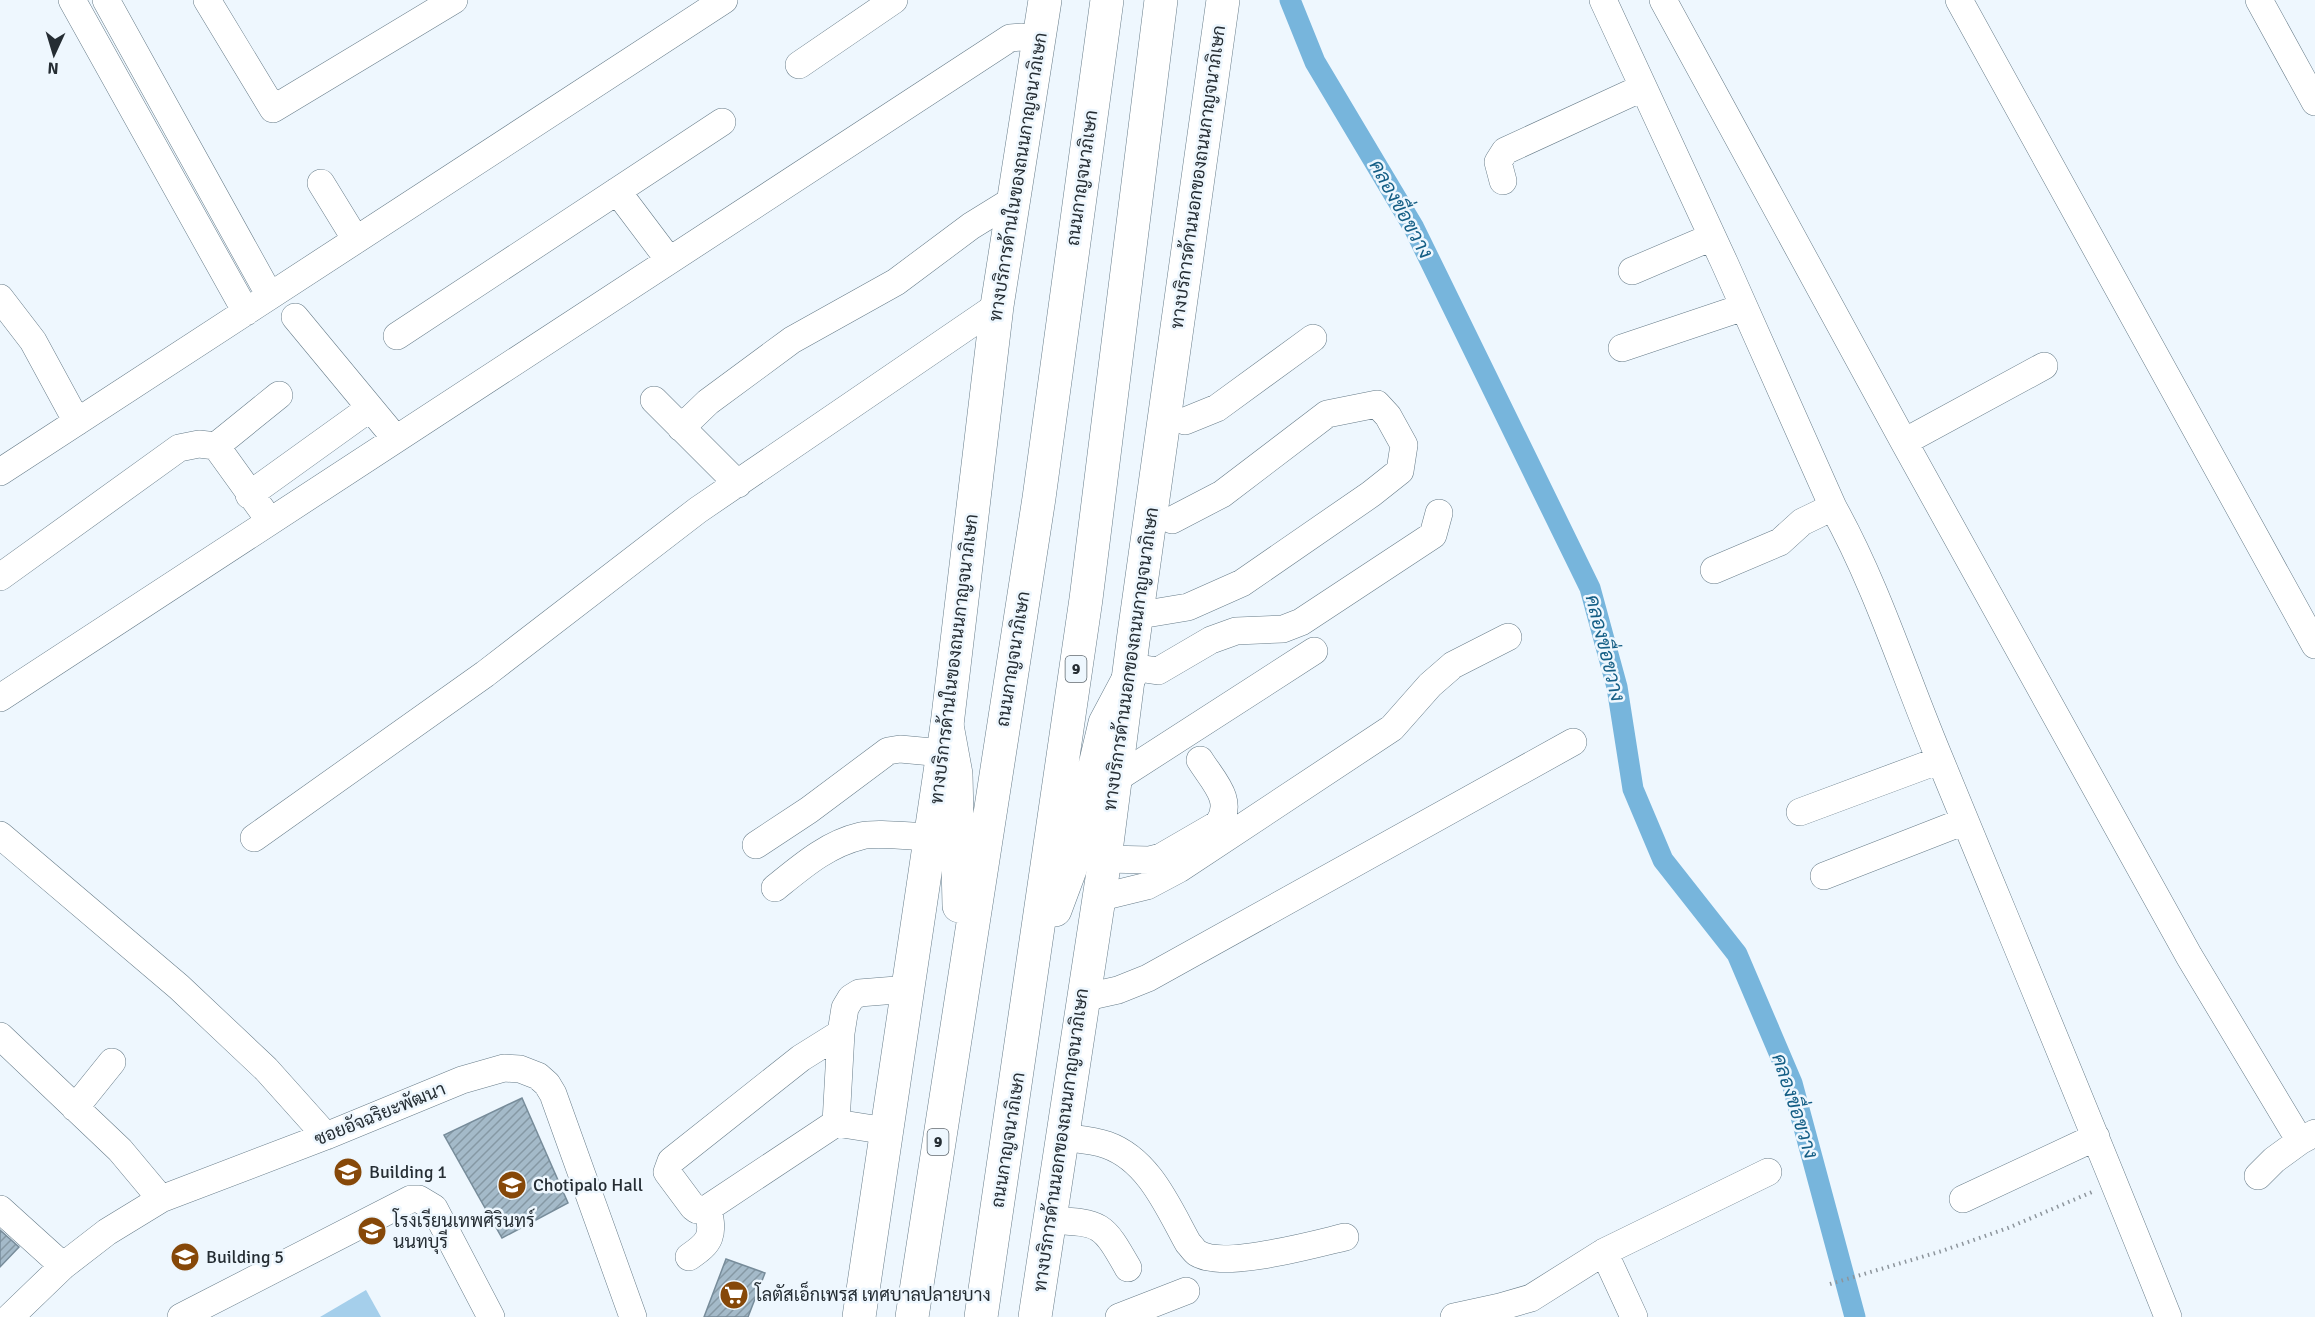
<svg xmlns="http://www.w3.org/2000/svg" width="2315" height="1317" font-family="Signika,Sarabun,sans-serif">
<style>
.grass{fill:#a5cfeb}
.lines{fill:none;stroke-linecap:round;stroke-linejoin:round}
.canal{stroke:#77b5dc;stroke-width:21}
.building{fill:url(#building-hatch);stroke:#778c9a;stroke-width:1.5}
.minor-casing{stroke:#677c89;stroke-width:28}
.major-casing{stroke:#677c89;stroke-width:34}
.highway-casing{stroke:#677c89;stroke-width:34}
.path{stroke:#8d959c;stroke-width:4;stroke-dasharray:1.5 4.5;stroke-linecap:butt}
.minor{stroke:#fff;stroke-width:27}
.major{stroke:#fff;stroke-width:33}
.highway{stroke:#fff;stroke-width:33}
.labels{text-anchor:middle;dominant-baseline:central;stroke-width:5;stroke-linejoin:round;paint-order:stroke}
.shield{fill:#eef7fe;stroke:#616a70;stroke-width:1.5}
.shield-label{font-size:16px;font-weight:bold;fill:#252d33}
.street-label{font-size:18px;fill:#252d33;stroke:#eef7fe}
.poi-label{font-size:18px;fill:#252d33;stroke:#eef7fe;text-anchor:start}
.water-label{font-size:20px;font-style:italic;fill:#145e85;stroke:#eef7fe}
</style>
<defs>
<pattern id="building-hatch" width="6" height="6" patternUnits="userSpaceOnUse" patternTransform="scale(1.5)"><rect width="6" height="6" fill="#a4bac9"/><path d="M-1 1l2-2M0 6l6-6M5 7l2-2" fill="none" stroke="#8598a4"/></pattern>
</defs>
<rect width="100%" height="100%" fill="#eef7fe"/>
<!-- grass -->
<path class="grass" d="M366,1290l15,27h-61z"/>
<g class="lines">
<!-- canal -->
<path class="canal" d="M1290,0l25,62 99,166 176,360 27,99 16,102 30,71 74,94 55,129 63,234"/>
</g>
<!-- building -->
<path class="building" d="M522,1098l46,105 -66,35 -58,-103z
M0,1230l19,17 -19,20z
M726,1259l39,14 -17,44h-44z"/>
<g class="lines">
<!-- minor casing -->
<g class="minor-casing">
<path id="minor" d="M72,0l174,312
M106,0l164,296
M207,0l66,109 181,-109
M1603,0l122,264 108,243c45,81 72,170 108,255 76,185 153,369 227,555
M1663,0l241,442 285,514 111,185 15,-8
M1959,0l356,645
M2259,0l56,102
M799,65l95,-65
M1503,181l-5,-19 7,-11 137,-63
M321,183l35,57
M617,191l52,69
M1632,271l80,-34
M0,298l33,43 44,81
M295,317l101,122
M397,336l325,-214
M1622,348l122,-41
M654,400l84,84
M1185,421l32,-13 96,-70
M681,428l27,-26 84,-62 104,-58 75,-56 34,-21
M1904,442l140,-76
M216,446l63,-51
M0,472l724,-472
M249,495l121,-87
M1714,570l66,-28 22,-20 31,-15
M0,577l179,-129 20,-4 17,2 54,75
M1152,613l36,-6 54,-24 129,-89 29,-23 4,-26 -16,-29 -11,-12 -50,10 -105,80 -50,26
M1131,667l27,4 53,-31 25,-9 47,-2 18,-7 132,-87 6,-22
M0,698l1010,-660 12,-1
M1114,780l200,-129
M1800,812l140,-52
M0,835l179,152 87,82 60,67
M254,838l231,-164 213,-164 299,-204
M756,845l53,-35 79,-59 12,-2 43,4
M1105,859l44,1 12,-3 57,-33c17,-23 -5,-43 -18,-64
M1824,876l141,-55
M775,888c26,-21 52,-44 86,-52 17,-4 51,1 70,1
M1098,898l49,-12 32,-17 213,-141 38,-43 23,-20 55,-28
M1082,998l36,-8 30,-12 425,-236
M0,1036l120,114 41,49
M75,1108l37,-46
M836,1123l-128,85 -11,2 -4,-3 -26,-35 4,-11 130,-103 40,-25
M887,1131l-51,-8 5,-90 4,-25 6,-10 8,-5 50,-4
M1062,1137c14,2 31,3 45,8 42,15 61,62 81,98 3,3 6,8 9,10 26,17 118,-9 148,-16
M2258,1176l16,-16 26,-19
M1963,1199l133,-62
M0,1209l63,57
M1049,1220c52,3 53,2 79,48
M1604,1252l30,65
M689,1257c22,-15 25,-21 19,-49
M10,1317l53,-51 44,-34 54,-33 165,-63 136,-56 42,-12 16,1 18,7 9,8 6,10 80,223
M181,1317l230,-118h8l15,9 57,109
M1119,1317l67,-26
M1454,1317l46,-10 31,-9 73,-46 164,-80"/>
</g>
<!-- major casing -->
<g class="major-casing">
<path id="major" d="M859,1317l88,-592 50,-419 48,-306
M1035,1317l70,-458 28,-218 90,-641"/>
</g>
<!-- highway casing -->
<g class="highway-casing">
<path id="highway" d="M947,725l9,49 3,132
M1055,910l16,-43 34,-144 25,-47
M912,1317l127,-819 68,-498
M981,1317l105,-718 75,-599"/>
</g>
<!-- path -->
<path class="path" d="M1830,1284l112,-33 66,-23 84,-36"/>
<!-- minor -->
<use href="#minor" class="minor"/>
<!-- major -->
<use href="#major" class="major"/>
<!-- highway -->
<use href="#highway" class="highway"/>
</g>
<!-- icons -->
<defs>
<g id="school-disc" transform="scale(1.5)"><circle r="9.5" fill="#864809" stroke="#eef7fe"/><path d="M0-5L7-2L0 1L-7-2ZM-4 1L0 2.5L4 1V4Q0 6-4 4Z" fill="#fff"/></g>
<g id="supermarket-disc" transform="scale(1.5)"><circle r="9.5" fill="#864809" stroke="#eef7fe"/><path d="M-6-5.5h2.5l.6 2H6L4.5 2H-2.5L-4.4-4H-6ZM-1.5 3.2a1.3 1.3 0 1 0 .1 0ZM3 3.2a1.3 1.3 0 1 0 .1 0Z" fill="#fff"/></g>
</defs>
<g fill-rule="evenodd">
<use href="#school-disc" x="348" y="1172"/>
<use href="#school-disc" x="512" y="1185"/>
<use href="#school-disc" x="372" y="1231"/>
<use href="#school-disc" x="185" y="1257"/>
<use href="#supermarket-disc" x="734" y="1295"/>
</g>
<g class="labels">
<!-- shield labels -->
<g class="shield">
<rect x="1065.5" y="656" width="21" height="26" rx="4.5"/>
<rect x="927.5" y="1129" width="21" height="26" rx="4.5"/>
</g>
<g class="shield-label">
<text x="1076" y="669">9</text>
<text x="938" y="1142">9</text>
</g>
<!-- street labels -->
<g class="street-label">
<text transform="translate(1018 177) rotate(-81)">ทางบริการด้านในของถนนกาญจนาภิเษก</text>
<text transform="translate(1198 177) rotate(-82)">ทางบริการด้านนอกของถนนกาญจนาภิเษก</text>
<text transform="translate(1082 178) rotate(-82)">ถนนกาญจนาภิเษก</text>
<text transform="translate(954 659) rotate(-83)">ทางบริการด้านในของถนนกาญจนาภิเษก</text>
<text transform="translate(1013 659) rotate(-81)">ถนนกาญจนาภิเษก</text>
<text transform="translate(1131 659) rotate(-82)">ทางบริการด้านนอกของถนนกาญจนาภิเษก</text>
<text transform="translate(380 1114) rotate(-22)">ซอยอัจฉริยะพัฒนา</text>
<text transform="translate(1008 1140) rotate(-81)">ถนนกาญจนาภิเษก</text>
<text transform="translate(1061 1140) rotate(-82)">ทางบริการด้านนอกของถนนกาญจนาภิเษก</text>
</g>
<!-- poi labels -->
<g class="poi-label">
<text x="369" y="1172">Building 1</text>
<text x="533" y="1185">Chotipalo Hall</text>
<text x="393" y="1221">โรงเรียนเทพศิรินทร์<tspan x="393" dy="21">นนทบุรี</tspan></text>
<text x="206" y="1257">Building 5</text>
<text x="755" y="1295">โลตัสเอ็กเพรส เทศบาลปลายบาง</text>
</g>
<!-- water labels -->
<g class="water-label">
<text transform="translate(1401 209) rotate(61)">คลองขื่อขวาง</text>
<text transform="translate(1605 648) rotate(76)">คลองขื่อขวาง</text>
<text transform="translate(1795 1106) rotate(72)">คลองขื่อขวาง</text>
</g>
</g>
<!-- north arrow -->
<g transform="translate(54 54) rotate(184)" stroke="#eef7fe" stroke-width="4.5" paint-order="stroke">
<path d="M0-4.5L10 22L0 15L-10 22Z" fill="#252d33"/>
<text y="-9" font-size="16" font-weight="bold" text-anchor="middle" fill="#252d33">N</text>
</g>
</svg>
